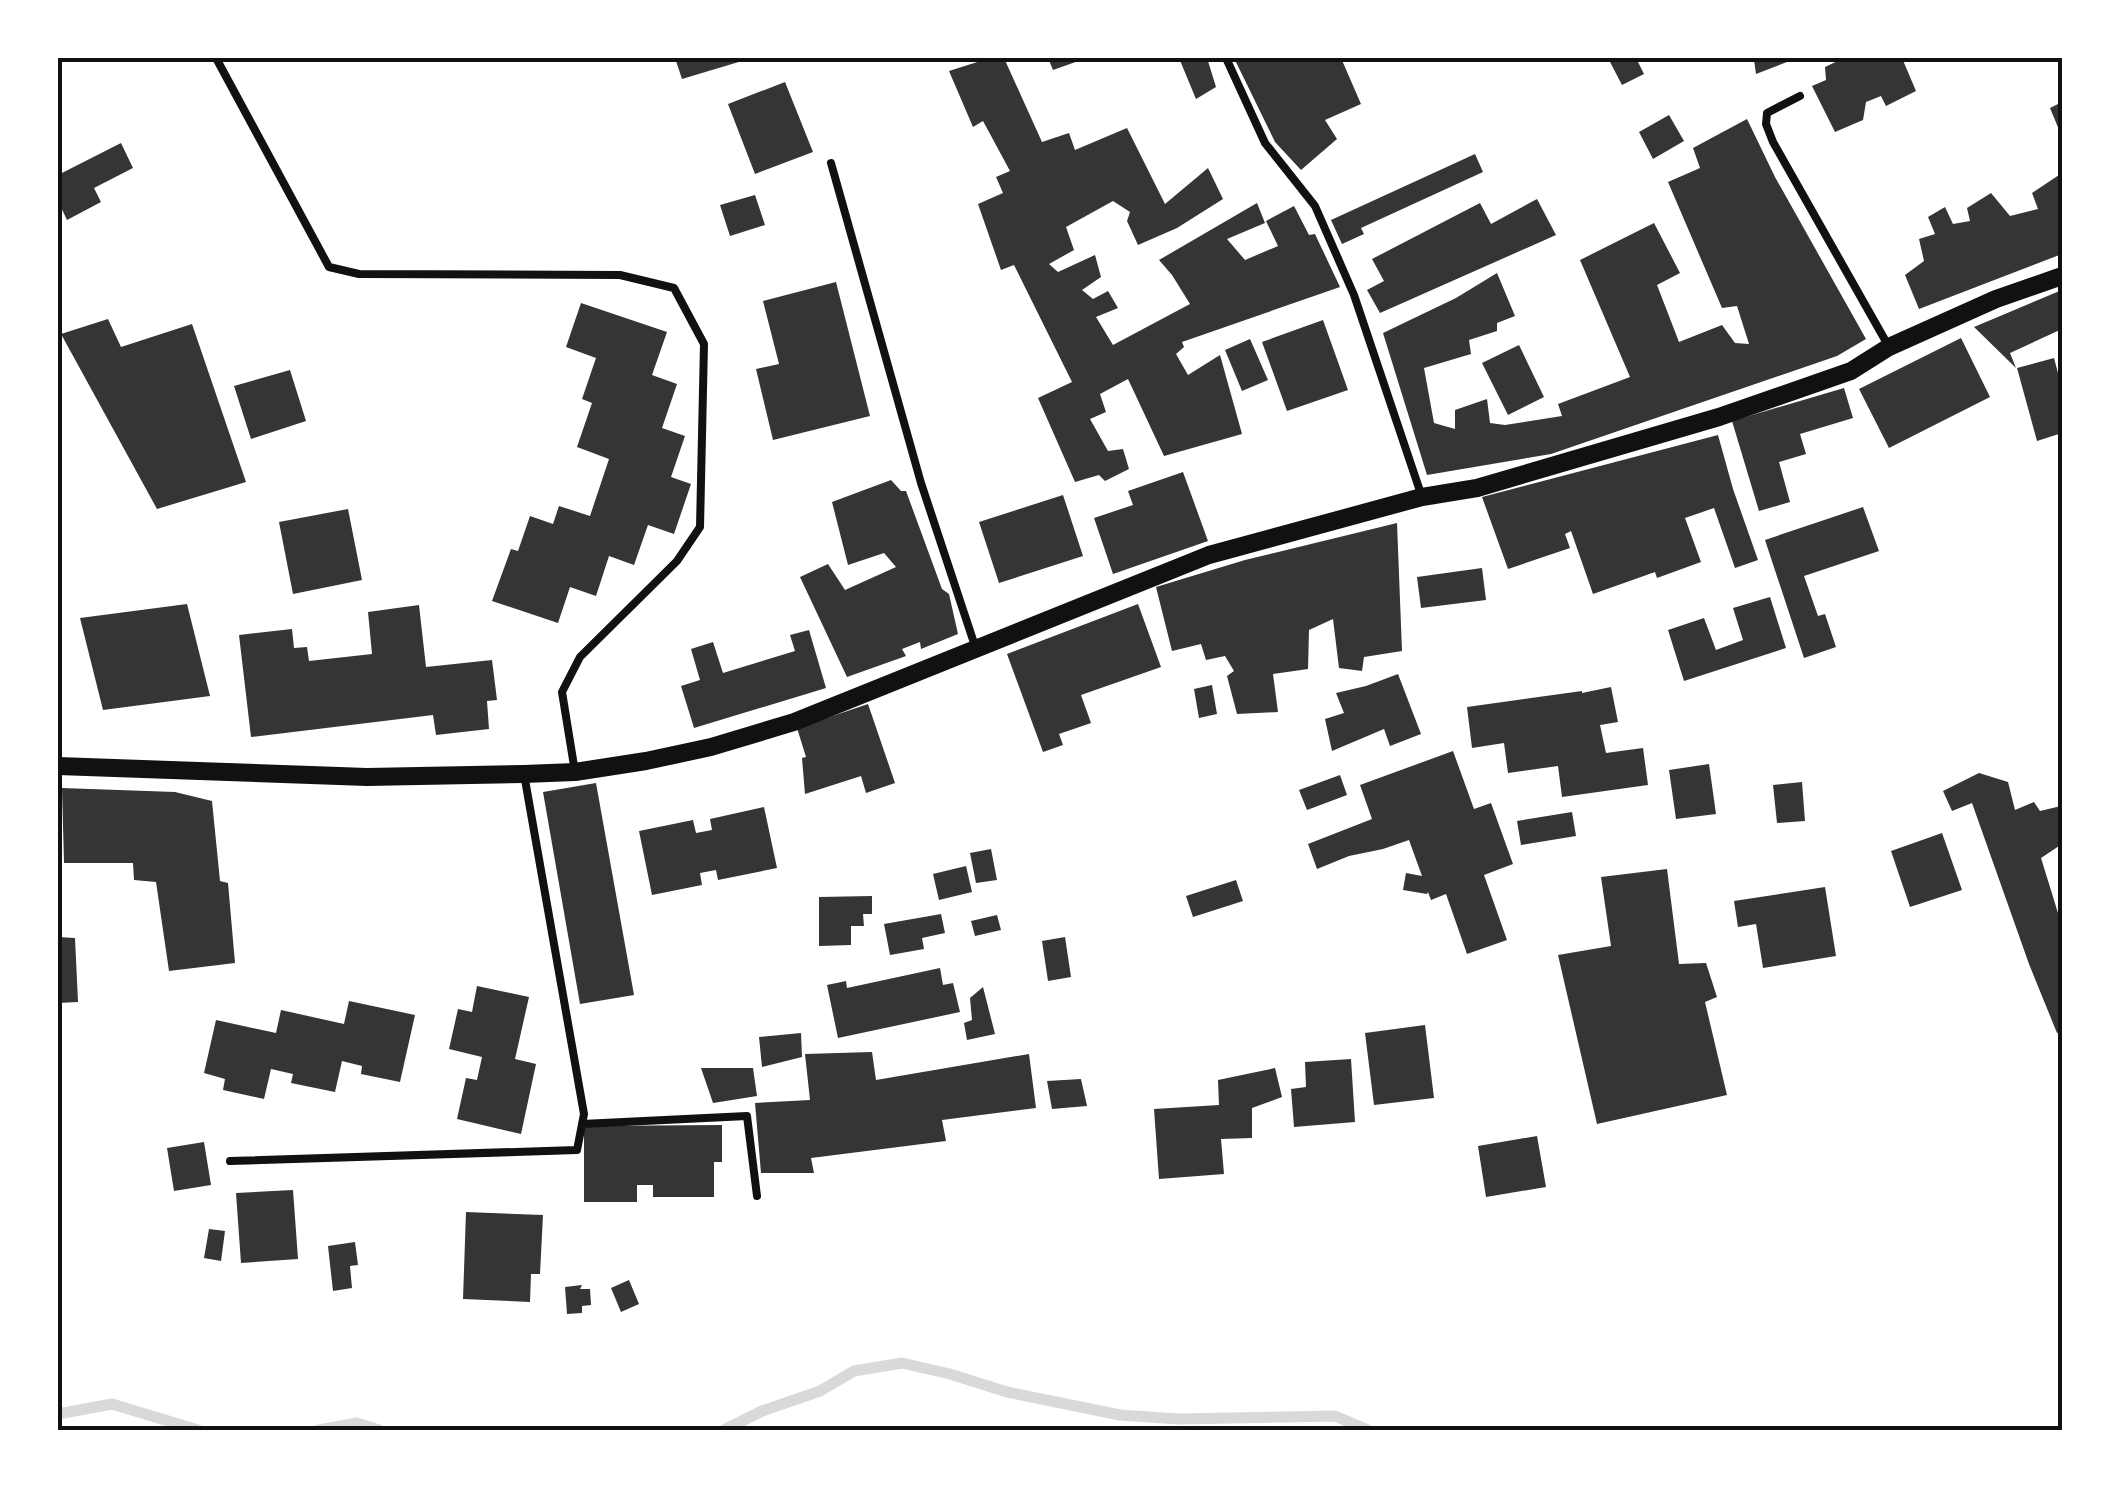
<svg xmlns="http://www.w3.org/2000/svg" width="2120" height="1488" font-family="Mulish,sans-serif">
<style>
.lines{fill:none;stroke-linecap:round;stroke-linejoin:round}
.stream{stroke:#d9d9d9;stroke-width:11}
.building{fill:#353535}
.service{stroke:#111;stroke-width:8}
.tertiary{stroke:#111;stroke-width:18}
.neatline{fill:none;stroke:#111;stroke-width:4}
</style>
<rect width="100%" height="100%" fill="#fff"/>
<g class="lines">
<!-- stream -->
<path class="stream" d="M58,1414l54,-10 86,26
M319,1430l38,-7 22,7
M724,1430l38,-19 58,-20 34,-20 48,-8 48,11 57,18 113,23 59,4 156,-3 33,14"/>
</g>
<!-- building -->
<path class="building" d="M675,58h77l-70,21z
M990,58h14l38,84 27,-9 6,17 52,-22 38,76 43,-36 15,31 -46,29 -39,17 -11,-24 3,-9 -17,-11 -47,26 8,23 -25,14 9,8 37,-17 6,22 -19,13 11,9 15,-8 10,17 -22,9 17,28 77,-41 -18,-29 -13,-15 98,-57 8,20 -38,16 18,21 33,-14 -12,-25 28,-15 15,29 6,-1 25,53 -158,55 2,5 -8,7 12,21 32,-20 22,79 -78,22 -36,-77 -28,15 6,18 -16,7 18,32 15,-2 6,20 -24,12 -6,-6 -24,7 -37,-84 34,-16 -58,-117 -13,5 -23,-66 25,-11 -7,-16 14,-6 -27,-50 -10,6 -24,-56z
M1048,58h39l-34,12z
M1179,58h36l-7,3 8,26 -20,12z
M1234,58h107l20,46 -36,16 12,19 -36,31 -26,-28z
M1608,58h28l8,16 -22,11z
M1756,58h41l-41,16 -2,-14z
M1844,58h58l14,33 -30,15 -5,-10 -15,6 -3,18 -28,12 -23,-46 14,-6 -1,-13z
M785,82l28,70 -58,22 -27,-70z
M2062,102v35l-12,-29z
M1669,115l15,26 -31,18 -14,-27z
M1747,119l28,58 91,162 -29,17 -286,98 -124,21 -44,-142 73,-35 41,-25 18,43 -18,7v8l-28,9 2,14 -47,14 10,55 21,6v-19l32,-11 3,24 15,2 57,-9 -4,-12 72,-27 -50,-117 74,-37 26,50 -23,12 22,57 43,-17 13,18 14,1 -12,-38 -15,2 -54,-126 32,-14 -7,-20z
M121,143l12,25 -39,20 7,14 -34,18 -9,-19v-26z
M1475,154l8,18 -122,56 3,6 -22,10 -11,-24z
M2062,173v81l-143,55 -14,-34 19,-14 -5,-22 16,-5 -7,-17 17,-10 8,17 17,-3 -3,-13 24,-15 19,23 28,-7 -6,-16z
M755,195l10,30 -35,11 -10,-31z
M1537,199l19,36 -176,78 -13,-23 17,-9 -12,-22 108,-56 11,21z
M836,282l34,134 -97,24 -17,-71 23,-5 -16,-63z
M2062,290v39l-52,24 6,15 -42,-41z
M581,303l86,29 -15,43 25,9 -15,44 23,8 -14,41 20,7 -17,50 -26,-9 -14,40 -25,-9 -13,40 -26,-9 -12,36 -66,-22 19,-52 7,2 12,-35 23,8 6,-18 31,10 19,-57 -32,-12 15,-44 -10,-4 14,-41 -30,-11z
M108,319l13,28 71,-23 54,158 -89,27 -96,-175z
M1323,320l25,70 -61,21 -25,-69z
M1961,338l29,59 -101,51 -30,-59z
M1250,339l18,41 -26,11 -17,-41z
M1519,345l25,52 -36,18 -26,-52z
M2054,358l8,30v45l-25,8 -20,-73z
M290,370l16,51 -55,18 -17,-53z
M1844,388l9,30 -53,16 6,20 -27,8 11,40 -31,9 -27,-90z
M1718,435l15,54 25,71 -23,8 -21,-60 -29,10 16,44 -44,16 -2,-6 -62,22 -22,-63 -6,3 5,14 -62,21 -26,-72z
M1183,472l25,69 -95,33 -19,-56 39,-13 -5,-14z
M891,480l10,11h5l36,98 7,5 9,40 -37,15 -1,-7 -18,7 4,7 -59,21 -47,-100 28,-13 17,26 51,-23 -12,-14 -36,12 -16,-63z
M1063,495l20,61 -84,27 -20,-61z
M1863,507l16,44 -75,25 14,40 7,-2 11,33 -32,11 -39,-118z
M348,509l14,71 -69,14 -14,-72z
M1397,523l5,128 -38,6 -2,14 -23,-3 -6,-49 -24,11 -1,39 -35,5 5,38 -41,2 -10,-38 7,-5 -9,-15 -19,4 -5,-16 -29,7 -16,-64 89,-27z
M1482,568l4,32 -65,8 -4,-31z
M1770,597l16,51 -102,33 -16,-51 36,-12 12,32 27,-10 -10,-32z
M187,604l23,92 -107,14 -23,-92z
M1138,604l23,63 -80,28 10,28 -32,11 4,11 -20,7 -36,-98z
M419,605l7,62 66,-7 5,40 -10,1 2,28 -53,6 -3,-20 -182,22 -12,-102 53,-6 2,19 13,-1 2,14 63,-7 -4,-42z
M809,630l17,58 -132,40 -13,-42 19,-6 -9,-31 22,-7 10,31 72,-22 -5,-16z
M1398,674l23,60 -31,12 -6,-17 -52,22 -7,-32 19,-6 -8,-20 30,-7z
M1212,685l5,29 -18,4 -5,-29z
M1611,687l7,35 -18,3 6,28 37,-5 5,37 -86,12 -4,-31 -50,7 -4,-30 -32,5 -5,-41 115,-16v2z
M868,704l27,79 -29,10 -5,-17 -56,18 -3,-36 4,-1 -9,-29z
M1453,751l21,58 17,-6 22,61 -29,11 23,65 -40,14 -21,-60 -15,6 -3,-8 -1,2 -24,-4 3,-17 16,3 -13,-36 -26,9 -34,7 -32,13 -9,-25 64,-25 -12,-34z
M1709,764l7,50 -40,5 -7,-49z
M1979,773l29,9 7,28 19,-8 6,9 21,-5 1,38 -21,14 21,68v106l-5,1 -28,-69 -57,-161 -20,8 -9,-20z
M1340,775l7,20 -40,15 -8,-20z
M1802,782l3,39 -28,2 -4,-38z
M596,783l38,212 -54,9 -37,-212z
M62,788l113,4 37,9 8,80 8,2 7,80 -66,8 -13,-89 -22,-2 -1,-17h-69z
M764,807l13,61 -59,12 -2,-10 -16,3 2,12 -50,10 -13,-64 54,-11 3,13 16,-3 -2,-11z
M1572,812l4,24 -55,9 -4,-24z
M1942,833l20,57 -52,17 -19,-56z
M991,849l6,31 -21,3 -6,-30z
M966,866l6,26 -33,8 -6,-26z
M1667,869l12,95 27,-1 11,34 -12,5 22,93 -130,29 -39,-169 53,-9 -10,-69z
M1236,880l7,21 -50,16 -7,-21z
M1825,887l11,69 -73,12 -7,-44 -18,3 -4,-26z
M872,896v18h-9l1,12h-13v19l-32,1v-49z
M941,914l4,19 -23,5 2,11 -34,6 -6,-31z
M997,915l4,15 -26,6 -4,-15z
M58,937l17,1 3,64 -20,1z
M1065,937l6,40 -23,4 -6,-40z
M940,968l3,17 10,-2 7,29 -122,26 -11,-53 19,-4 1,7z
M477,986l52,11 -14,62 21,5 -15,70 -64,-15 9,-41 11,2 5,-23 -33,-8 9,-40 14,3z
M983,987l12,47 -28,6 -3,-17 8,-3 -2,-22z
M349,1001l66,14 -15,67 -39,-8 1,-8 -20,-5 -7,31 -44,-9 2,-9 -22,-5 -7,30 -41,-9 2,-11 -21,-6 12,-53 60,13 5,-23 63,14z
M1425,1025l9,73 -60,7 -9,-72z
M801,1033l1,24 -40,10 -3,-30z
M872,1052l4,28 153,-26 7,54 -94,12 4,21 -135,17 3,15h-53l-6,-70 55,-3 -5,-46z
M1351,1059l4,63 -61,5 -3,-38 15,-2 -1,-25z
M701,1068h52l4,28 -44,7z
M1275,1068l7,29 -30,11v30l-31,1 3,35 -65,5 -5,-70 65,-4 -1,-25z
M1081,1079l6,27 -35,3 -5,-28z
M722,1125v37h-8v35h-61v-12h-16v17h-53v-76z
M1537,1136l9,51 -60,10 -8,-51z
M204,1142l7,43 -37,6 -7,-43z
M293,1190l5,69 -57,4 -5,-70z
M466,1212l77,3 -3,59h-9l-1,28 -67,-3z
M209,1229l16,2 -4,30 -17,-3z
M355,1242l3,23 -8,1 2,22 -19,3 -5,-45z
M629,1280l10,24 -18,8 -10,-24z
M582,1285l-2,4h10l1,16 -9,1v7l-15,1 -2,-27z"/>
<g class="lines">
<!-- service -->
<path class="service" d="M216,58l113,209 30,7 261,1 54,13 30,56 -4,183 -23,34 -97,96 -18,35 13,80
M1226,58l39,85 50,63 39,89 68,202
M1800,96l-33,17 -1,11 7,18 116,205
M831,163l90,320 55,166
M582,1124l165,-8 10,80
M230,1161l347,-11 7,-36 -60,-340"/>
<!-- tertiary -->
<path class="tertiary" d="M58,766l309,11 157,-3 51,-2 71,-11 65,-14 83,-25 415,-167 213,-58 55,-9 242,-71 132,-46 38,-24 107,-48 66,-23"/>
</g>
<!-- border -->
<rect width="2120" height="1488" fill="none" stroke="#ffffff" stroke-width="120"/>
<rect x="60" y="60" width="2000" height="1368" class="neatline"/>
</svg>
